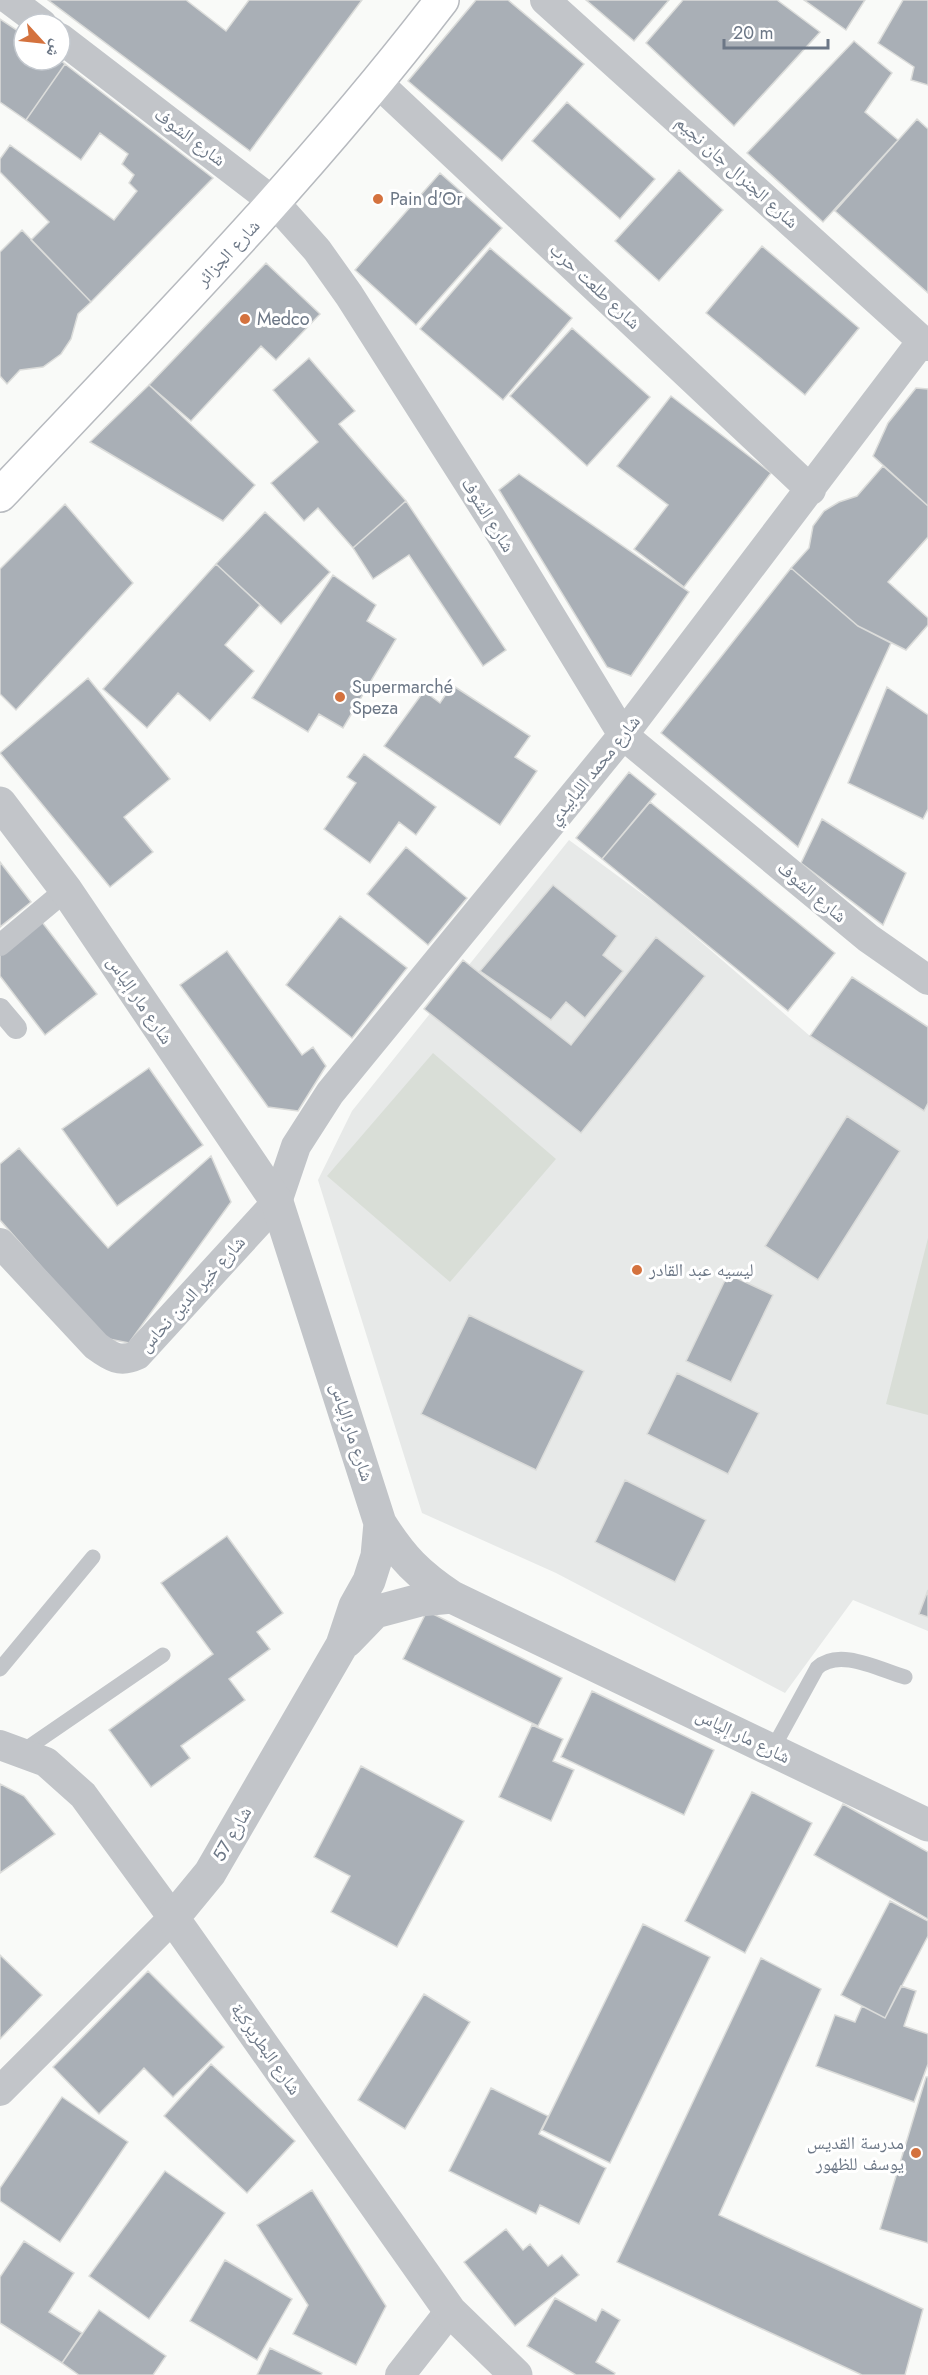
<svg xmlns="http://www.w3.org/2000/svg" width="928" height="2375" font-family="Jost,'Noto Naskh Arabic',sans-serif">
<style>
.built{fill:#e7e9e8}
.green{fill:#d9ded7}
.building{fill:#a9afb6;stroke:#dbdcda;stroke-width:1.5}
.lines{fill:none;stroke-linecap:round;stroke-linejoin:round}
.secondary-casing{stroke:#b7babf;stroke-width:36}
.service{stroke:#c2c5c9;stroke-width:15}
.pedestrian{stroke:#c2c5c9;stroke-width:22}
.minor{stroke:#c2c5c9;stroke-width:30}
.tertiary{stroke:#c2c5c9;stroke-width:33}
.secondary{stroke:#fff;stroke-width:33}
.poi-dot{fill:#d4723e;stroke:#fff;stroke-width:2}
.labels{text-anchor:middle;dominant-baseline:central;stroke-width:6;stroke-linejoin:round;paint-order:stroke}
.street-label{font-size:18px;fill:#6c7786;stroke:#fff}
.poi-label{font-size:18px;fill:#6c7786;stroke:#fff;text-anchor:start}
</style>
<rect width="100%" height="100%" fill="#f9faf8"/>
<!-- built -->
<path class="built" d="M569,840l95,70 146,126 42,-59 76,50v604l-75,-31 -68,93 -229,-120 -134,-60 -104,-333 34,-69z"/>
<!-- green -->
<path class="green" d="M433,1053l123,106 -106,123 -123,-106z
M928,1238v177l-42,-11z"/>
<!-- building -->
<path class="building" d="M48,0h138l40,31 23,-31h113l-112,151z
M476,0h32l76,64 -82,97 -94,-80z
M586,0h83l-35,41z
M683,0h94l43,32 -86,94 -88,-83z
M804,0h61l-19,30z
M903,0h25v85l-17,-5 3,-13 -36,-24z
M0,19l24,16v25h36l5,4 -39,56 -26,-18z
M854,41l38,32 -27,39 33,28 -75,82 -76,-69z
M65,64l148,114 -122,124 -60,-62 18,-18 -49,-50v-13l10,-14 104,75 23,-29 -8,-8 5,-8 -12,-11 6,-10 -28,-21 -19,27 -55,-40z
M567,102l88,77 -35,40 -88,-78z
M917,119l11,10v164l-93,-82z
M679,170l44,40 -64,71 -44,-40z
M440,173l62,55 -86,97 -61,-55z
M22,230l69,72 -13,12 -7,25 -10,15 -18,13 -23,3 -13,14 -7,-8v-124z
M762,246l97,82 -54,67 -99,-82z
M490,248l82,70 -69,82 -83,-71z
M266,263l54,51 -44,46 -15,-14 -70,75 -42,-36z
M572,328l78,69 -63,69 -77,-70z
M309,358l46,53 -16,13 67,77 -53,47 -35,-40 -14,13 -33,-38 47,-41 -45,-52z
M149,385l106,100 -32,36 -133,-79z
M916,388l12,1v117l-55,-50 15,-33z
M671,396l100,77 -87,114 -50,-38 34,-44 -51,-39z
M883,466l45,40v31l-40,45 40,36v7l-22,25 -48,-24 -67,-58 18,-20 4,-22 11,-15 15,-9 18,-6z
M519,474l170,118 -58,84 -24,-9 -108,-177z
M406,501l100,149 -23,16 -74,-111 -36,24 -20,-31z
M65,504l68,79 -117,127 -16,-16v-125z
M265,512l65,60 -49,52 -65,-60z
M216,564l44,41 -35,40 29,26 -44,50 -32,-28 -31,35 -44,-39z
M791,568l67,58 33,17 -93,204 -137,-114z
M333,575l43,30 -9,16 29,18 -53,89 -24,-14 -11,18 -56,-34z
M88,678l82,101 -46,38 29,35 -43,35 -110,-134z
M452,685l78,51 -15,21 22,14 -37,54 -116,-79 40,-55 16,12z
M887,687l41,28v94l-5,10 -75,-36z
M364,754l72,53 -20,28 -17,-13 -29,41 -46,-34 32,-46 -9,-6z
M629,772l27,22 -54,65 -26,-21z
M650,802l185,151 -47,58 -186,-152z
M822,819l84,54 -23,52 -82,-62z
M406,847l61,51 -39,47 -61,-51z
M0,862l31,40 -31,25z
M553,885l64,51 -14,19 20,16 -38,47 -19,-16 -15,18 -71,-49z
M340,916l67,52 -55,70 -66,-53z
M42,922l55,72 -52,41 -45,-59v-21z
M656,937l49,39 -124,157 -157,-124 39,-49 108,85z
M227,951l75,104 11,-8 13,19 -28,45 -30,-4 -88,-122z
M852,977l76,50v76l-4,8 -114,-75z
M149,1068l54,77 -86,61 -55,-77z
M847,1116l53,35 -82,129 -53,-34z
M19,1148l89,100 103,-92 20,46 -102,141 -25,-5 -104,-118v-56z
M728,1274l45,21 -42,87 -45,-21z
M469,1315l115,56 -48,99 -115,-56z
M677,1373l82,40 -31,61 -81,-40z
M625,1480l81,40 -31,62 -80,-40z
M227,1536l56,77 -26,19 13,17 -41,30 16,21 -64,46 9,12 -39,29 -42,-57 104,-76 -52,-71z
M928,1590v27l-9,-3z
M427,1611l135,67 -24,48 -135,-67z
M592,1691l122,59 -30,65 -123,-58z
M532,1725l31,14 -10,22 21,9 -23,51 -52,-24z
M361,1766l103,55 -67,126 -66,-35 19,-36 -36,-19z
M0,1784l24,12 31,38 -55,39z
M752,1792l60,31 -67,130 -60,-32z
M843,1804l85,48v67l-114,-64z
M890,1901l38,20v15l-43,82 -44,-23z
M643,1924l67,33 -100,206 -68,-33z
M0,1955l42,40 -42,44z
M761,1958l60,31 -102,226 204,94 -18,66h-43l-245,-113z
M148,1971l76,76 -51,50 -29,-29 -45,46 -46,-47z
M901,1986l15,5 -12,35 24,8v30l-14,38 -98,-36 19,-51 20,7 7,-16 23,12z
M424,1994l46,28 -65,107 -47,-29z
M211,2064l84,77 -48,52 -83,-77z
M926,2077h2v166l-48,-14z
M491,2088l57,28 -9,18 67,34 -27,56 -39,-19 -4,9 -87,-43z
M62,2097l66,45 -68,100 -60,-41v-13z
M165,2171l60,42 -76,106 -60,-43z
M312,2190l74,116 -30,59 -63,-31 15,-29 -51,-80z
M506,2229l17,21 7,-6 18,22 14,-11 17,20 -64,51 -51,-64z
M24,2241l50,32 -25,39 33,21 -20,30 -62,-40v-46z
M225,2260l67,39 -35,61 -67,-39z
M555,2298l41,23 6,-12 18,11 -24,42 19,11 -1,2h-38l-49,-29z
M99,2310l67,46 -13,19h-74l-17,-12z
M270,2348l52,25 -1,2h-64z"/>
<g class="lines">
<!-- secondary casing -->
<g class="secondary-casing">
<path id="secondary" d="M0,495c152,-161 307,-319 442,-495"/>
</g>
<!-- service -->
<path class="service" d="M0,1669l93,-112
M772,1750l45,-82c22,-21 63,2 88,9
M23,1751l140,-96"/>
<!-- pedestrian -->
<path class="pedestrian" d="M0,945l66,-55
M0,1009l16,19"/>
<!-- minor -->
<path class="minor" d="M10,0l32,24
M545,0l383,346
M60,38l215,165 42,47 32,45 142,223 132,217 245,203 60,42
M378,83l433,407
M0,1243l96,103c15,11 24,17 41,9l140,-153 19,-56 34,-53 293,-358 299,-394
M0,1745l46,17 37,33 90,123 -173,173
M400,2375l50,-64"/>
<!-- tertiary -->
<path class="tertiary" d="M0,803l66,87 211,312 103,321c22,35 38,51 72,74l476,228
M380,1523l-3,33 -8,25 -14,25 -13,39 -132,228 -37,45 277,393 66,64
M347,1641l28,-29 45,-12 32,-3"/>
<!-- secondary -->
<use href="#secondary" class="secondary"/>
</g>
<!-- markers -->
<g class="poi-dot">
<circle cx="378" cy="199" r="6"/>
<circle cx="245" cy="319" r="6"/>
<circle cx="340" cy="697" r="6"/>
<circle cx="637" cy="1270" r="6"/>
<circle cx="916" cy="2153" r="6"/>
</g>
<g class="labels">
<!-- street labels -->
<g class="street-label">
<text transform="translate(190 137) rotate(37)">شارع الشوف</text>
<text transform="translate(737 172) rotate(42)">شارع الجنرال جان نجيم</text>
<text transform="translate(228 253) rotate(-47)">شارع الجزائر</text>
<text transform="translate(595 286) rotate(43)">شارع طلعت حرب</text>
<text transform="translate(488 515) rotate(58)">شارع الشوف</text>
<text transform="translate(594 770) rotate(-51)">شارع محمد اللبابيدي</text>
<text transform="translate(812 892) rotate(40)">شارع الشوف</text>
<text transform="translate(140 1000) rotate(56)">شارع مار إلياس</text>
<text transform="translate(192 1294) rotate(-48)">شارع خير الدين نحاس</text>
<text transform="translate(352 1432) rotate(72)">شارع مار إلياس</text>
<text transform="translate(743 1736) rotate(26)">شارع مار إلياس</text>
<text transform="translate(232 1834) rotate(-60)">شارع 57</text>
<text transform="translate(266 2049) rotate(55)">شارع البطريركية</text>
</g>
<!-- poi labels -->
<g class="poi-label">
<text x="390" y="199">Pain d'Or</text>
<text x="257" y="319">Medco</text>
<text x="352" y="687">Supermarché<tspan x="352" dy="21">Speza</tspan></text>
<text x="649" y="1270">لیسیه عبد القادر</text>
<text x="904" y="2143" text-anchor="end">مدرسة القديس<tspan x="904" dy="21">يوسف للظهور</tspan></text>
</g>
</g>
<!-- north arrow -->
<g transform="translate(42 42) rotate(117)"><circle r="28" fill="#ffffff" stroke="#c4c9cf" stroke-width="1.5"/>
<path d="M0-4.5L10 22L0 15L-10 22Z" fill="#d4723e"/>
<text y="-9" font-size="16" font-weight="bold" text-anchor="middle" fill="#6c7786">ش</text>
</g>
<!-- scale -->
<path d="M724 39v9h104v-9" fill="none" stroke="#6c7786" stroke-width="3"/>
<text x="733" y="39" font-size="18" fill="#6c7786" stroke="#ffffff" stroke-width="4.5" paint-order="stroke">20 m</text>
</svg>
